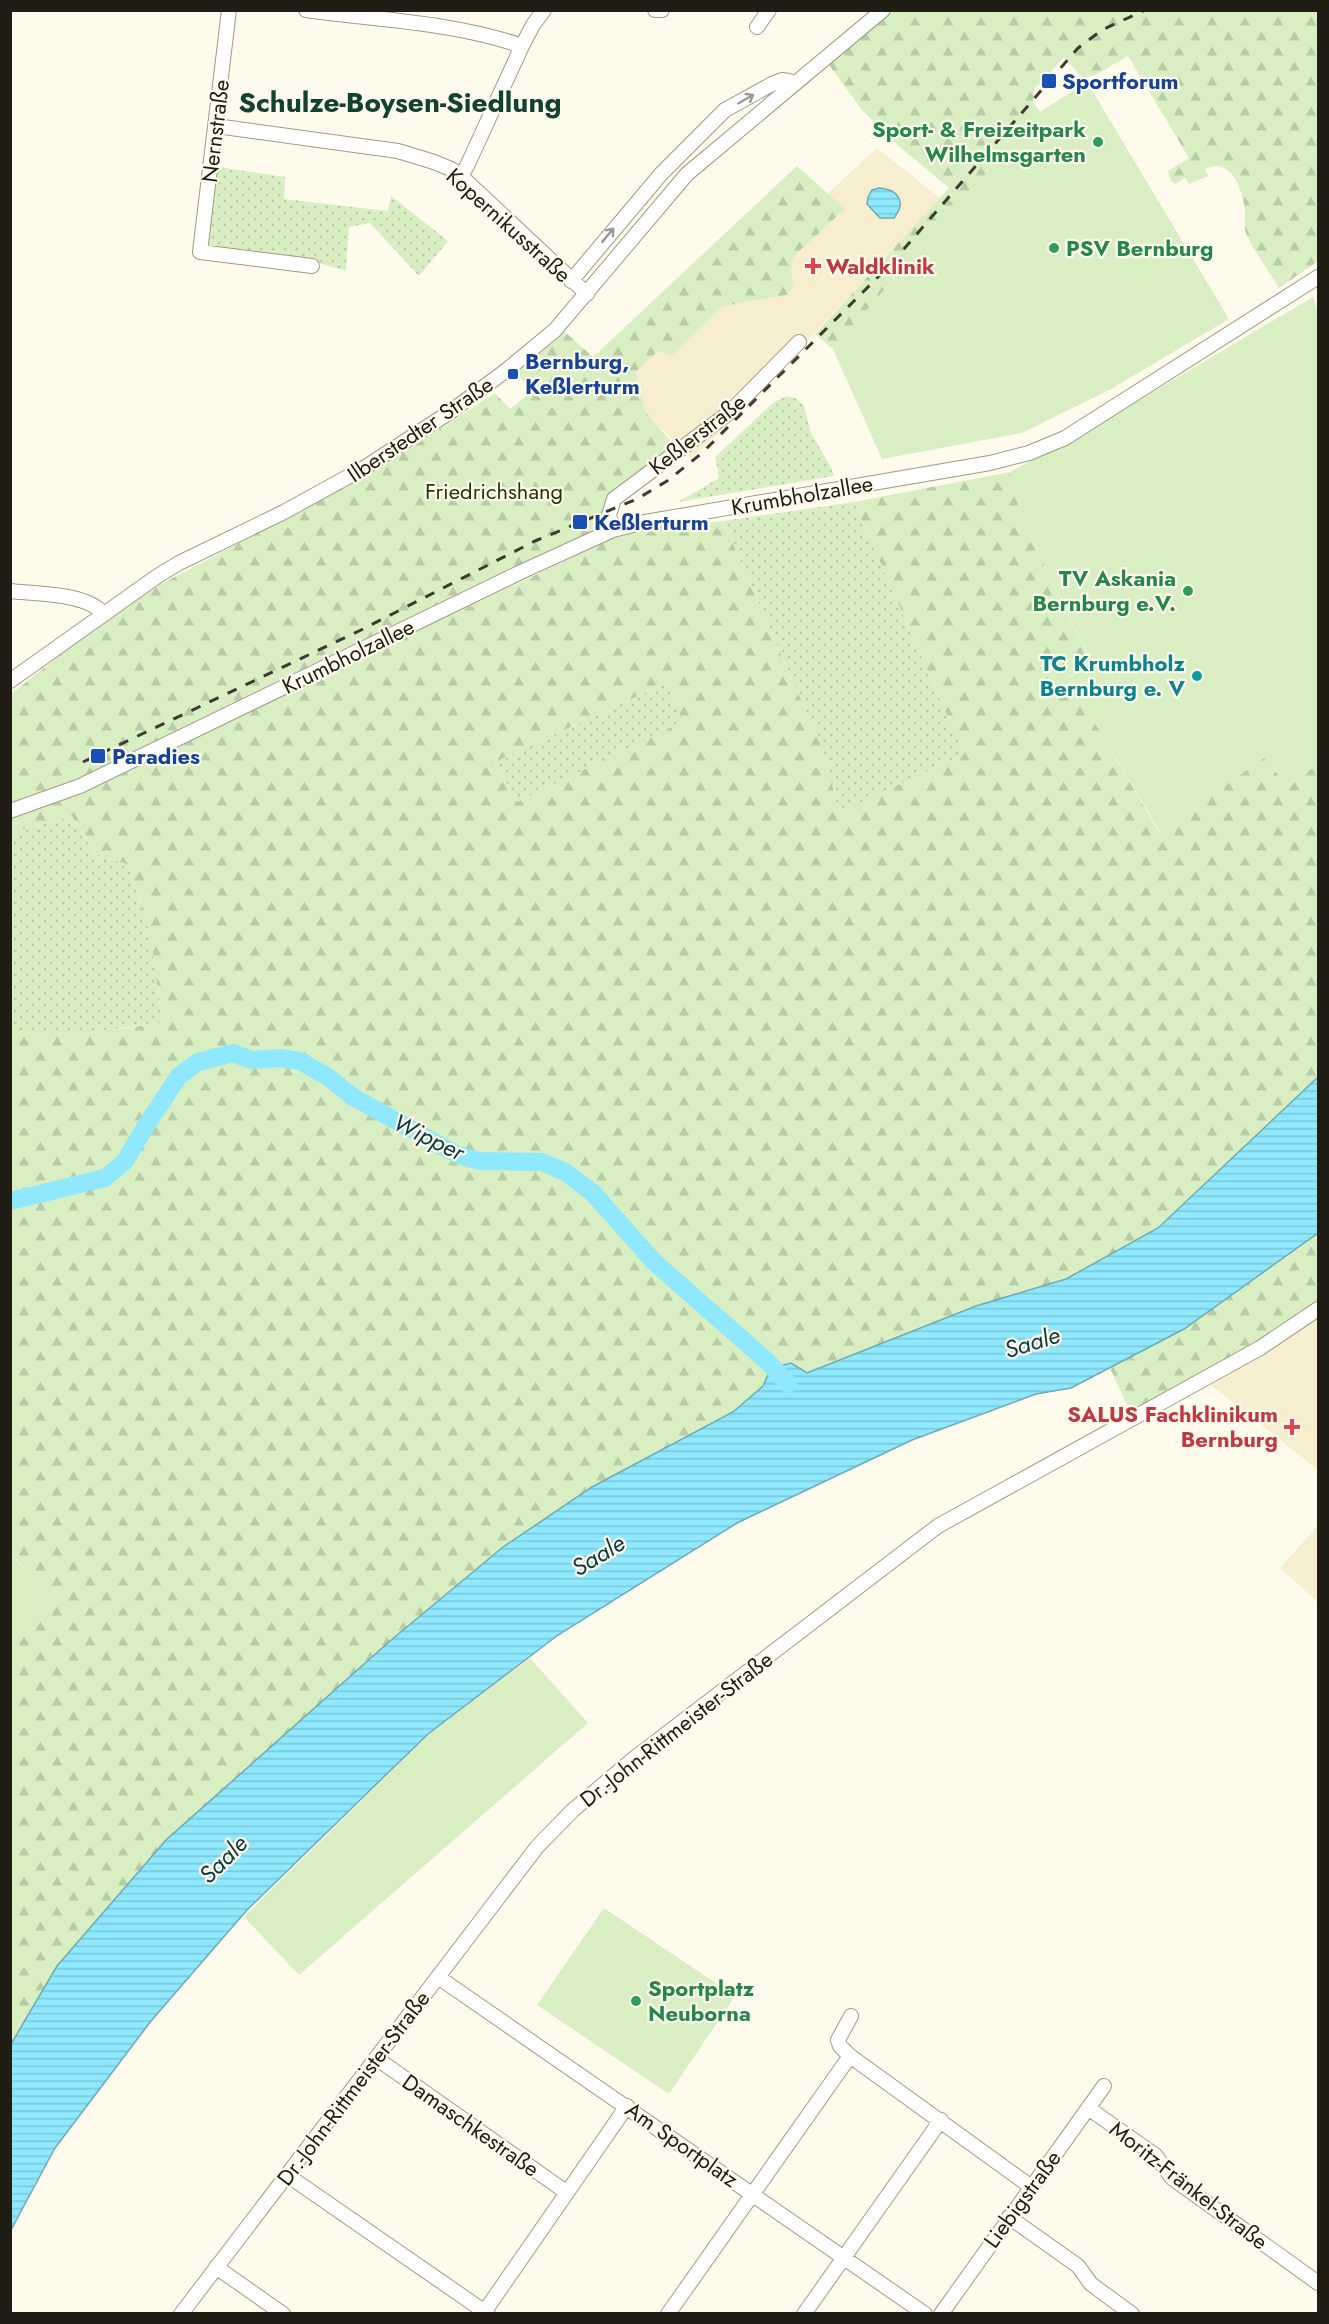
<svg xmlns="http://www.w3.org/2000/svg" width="1329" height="2324" font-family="Jost,sans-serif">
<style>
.built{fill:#f7eecf}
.grass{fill:url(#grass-dots)}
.forest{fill:url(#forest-firs);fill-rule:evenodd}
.green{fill:#d9eec3}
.water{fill:url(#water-rules);stroke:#6dabb7;stroke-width:1.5}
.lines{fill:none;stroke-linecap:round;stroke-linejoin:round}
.river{stroke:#8fe8fd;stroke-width:18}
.minor-casing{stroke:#a19b85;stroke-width:16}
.minor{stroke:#fff;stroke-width:14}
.rail{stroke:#3d3b31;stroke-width:3;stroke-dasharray:10 10;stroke-linecap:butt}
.oneway{stroke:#9a9995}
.transit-dot{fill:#1a4fb4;stroke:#fffbec;stroke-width:2}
.leisure-dot{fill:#2e9e5b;stroke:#fffbec;stroke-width:2}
.health-dot{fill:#e0444e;stroke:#fffbec;stroke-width:2}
.culture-dot{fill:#0f9aa8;stroke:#fffbec;stroke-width:2}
.labels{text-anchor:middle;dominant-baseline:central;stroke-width:4.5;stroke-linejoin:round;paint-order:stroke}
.transit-label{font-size:22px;font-weight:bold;fill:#164399;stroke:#fffbec;text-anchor:start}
.leisure-label{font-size:22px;font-weight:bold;fill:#27864d;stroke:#fffbec;text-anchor:end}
.street-label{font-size:22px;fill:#1f1d14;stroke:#fffbec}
.health-label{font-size:22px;font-weight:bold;fill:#be3a42;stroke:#fffbec;text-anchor:start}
.park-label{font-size:22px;fill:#253708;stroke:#fffbec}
.culture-label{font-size:22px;font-weight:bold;fill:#0d838f;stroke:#fffbec;text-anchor:end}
.water-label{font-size:24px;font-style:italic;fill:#0e3941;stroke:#fffbec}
.district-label{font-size:28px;font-weight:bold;fill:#12412f;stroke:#fffbec}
</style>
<defs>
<pattern id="grass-dots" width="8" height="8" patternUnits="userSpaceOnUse" patternTransform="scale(1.5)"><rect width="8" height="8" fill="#d9eec3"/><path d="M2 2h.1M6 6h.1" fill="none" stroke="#bacca7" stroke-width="1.8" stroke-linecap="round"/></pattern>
<pattern id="forest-firs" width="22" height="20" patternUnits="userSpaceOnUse" patternTransform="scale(1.5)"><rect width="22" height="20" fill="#d9eec3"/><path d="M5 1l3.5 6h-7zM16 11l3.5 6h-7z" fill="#bacca7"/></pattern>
<pattern id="water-rules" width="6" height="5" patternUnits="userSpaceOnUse" patternTransform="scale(1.5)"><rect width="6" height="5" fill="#8fe8fd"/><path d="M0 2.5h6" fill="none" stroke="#7bc7d8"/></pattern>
</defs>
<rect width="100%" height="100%" fill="#fffbec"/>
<!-- built -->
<path class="built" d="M877,148l63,50 -193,208 -56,53 -72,-74z
M1318,1315v155l-107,-85 67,-41z
M1318,1525v77l-38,-34z"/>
<!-- grass -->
<path class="grass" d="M218,167l67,10 -1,22 104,12 3,-15 57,45 -29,35 -49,-53 -21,4 -3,44 -35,-10 -103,-14z
M787,396l10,3 7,7 7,27 20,34 3,9 -156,26 41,-24 -4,-21 59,-55z
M854,502l110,252 -126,60 -13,-59 -102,-234z
M666,683l18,39 -167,80 -22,-40z
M72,816l23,38 35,11 21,72 11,86c-49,6 -103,17 -151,7v-197z"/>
<!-- forest -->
<path class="forest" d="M893,11h425v250l-39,27c-10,-17 -28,-40 -34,-58 -1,-6 0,-12 0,-18 -2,-21 -13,-56 -40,-43l3,7 -19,8 -4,-6 -10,6 -4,-3 -3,-10 21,-13 -61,-102 -31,18 -14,5 -19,-22c-10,10 -17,22 -29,31l-2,14 7,10 -38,37 -18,27 -151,173 -18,-15 134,-146 -60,-50 -27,-28 -36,-49z
M797,166l48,43 -51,47 -3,8 2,24 -6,7 -64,11 -51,49 -14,-4 -23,21 10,39 29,34 -67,54 -3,7 1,15 -14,14 -512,244 -68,23v-108l88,-70 64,-41 168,-88 70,-41 94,-61 15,16 21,-17 -15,-21 47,-41 30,27z
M1010,472l12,47 70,145 -24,13 91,155 105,-75 23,29 31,-22v313l-160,151 -92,51 -90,27 -170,67 -15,-10 -58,49 -141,75 -89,60 -113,94 -224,199 -155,204v-412l40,-32 -40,-47v-523c40,8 110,1 151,-8l-11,-85 -21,-72 -35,-11 -23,-38 -61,17v-18l61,-20 560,-266 91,-8 102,234 14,58 125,-59 -110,-252zM666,683l17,39 -166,80 -22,-40z
M1318,1233v67l-101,69 -85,47 -22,-48 74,-39z"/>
<!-- green -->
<path class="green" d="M1087,82l142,237 -118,70 -89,44 -140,26 -49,-110 151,-173 18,-27 38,-37z
M1313,297l5,13v454l-31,22 -23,-28 -104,74 -92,-154 24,-15 -70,-144 -12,-47 101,-55z
M10,1553l42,47 -41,32h-1z
M530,1658l58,65 -289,252 -55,-58 185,-183z
M604,1908l131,88 -66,98 -132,-89z"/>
<!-- water -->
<path class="water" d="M879,188c19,1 28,14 15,30h-14l-13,-14 1,-7 4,-7z
M1318,1077v156l-134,96 -113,59 -35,6 -124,46 -175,83 -179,112 -130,99 -181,176 -96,111 -96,127 -44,82v-186l46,-78 109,-126 224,-199 113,-94 89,-60 141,-75 30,-26 8,-18 20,-5 16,10 169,-67 90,-27 92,-51z"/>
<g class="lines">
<!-- river -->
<path class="river" d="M10,1201l95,-23 20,-17 22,-37 32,-48 19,-14 35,-9 18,7 29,-2 20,3 28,16 25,20 103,57 23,7 63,1 23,10 28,21 61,69 114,100 20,22"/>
<!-- minor casing -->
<g class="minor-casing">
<path id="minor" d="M229,10l-29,242 112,14
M306,10c71,10 147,12 216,36
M655,10h7
M757,27l12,-17
M216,126l182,25 36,11 17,7 10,7 126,118
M461,176l6,-10 55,-120 11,-21 11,-15
M571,281l90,-107 64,-64 47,-26 10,-4 7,1 5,3
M613,530l-4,-15 5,-16 116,-87 69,-70
M10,591c25,3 78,2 93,23
M10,681l149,-106 20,-12 105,-51 80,-44 89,-58 55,-41 47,-39 132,-156 196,-164
M10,811l70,-25 443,-215 90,-41 32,-8 345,-59 39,-10 36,-15 253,-161
M438,1977l487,337
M850,2056l180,130
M376,2058l190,134
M1088,2108l67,47 17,23 146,105
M287,2175l201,139
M1009,2217l69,49 13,18 41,30
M216,2267l67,47
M485,2311l142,-205
M181,2314l356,-467 35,-36 60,-51 306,-234 322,-178 58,-39
M668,2314l182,-258 -10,-10 -2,-6 13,-24
M804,2314l137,-194
M941,2314l163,-228"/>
</g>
<!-- minor -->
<use href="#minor" class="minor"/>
<!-- rail -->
<path class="rail" d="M83,762l278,-132 174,-89 102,-42 30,-18 35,-28 188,-188 188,-217 24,-18 43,-20"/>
</g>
<!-- one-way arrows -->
<defs><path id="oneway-shaft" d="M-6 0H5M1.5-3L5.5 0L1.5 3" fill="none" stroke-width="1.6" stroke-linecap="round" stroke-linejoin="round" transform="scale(1.5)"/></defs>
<g class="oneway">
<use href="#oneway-shaft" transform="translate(746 99) rotate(-30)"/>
<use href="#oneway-shaft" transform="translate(608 235) rotate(-50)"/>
</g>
<!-- markers -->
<g class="transit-dot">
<rect x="1041" y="73" width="16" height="16" rx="3"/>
<rect x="507" y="368" width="12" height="12" rx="3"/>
<rect x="572" y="514" width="16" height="16" rx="3"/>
<rect x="90" y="748" width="16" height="16" rx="3"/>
</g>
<g class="leisure-dot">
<circle cx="1098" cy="142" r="6"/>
<circle cx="1054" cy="248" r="6"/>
<circle cx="1188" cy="591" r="6"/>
<circle cx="636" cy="2001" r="6"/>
</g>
<g class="health-dot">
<path d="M810 257h6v6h6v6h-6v6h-6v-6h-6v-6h6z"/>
<path d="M1289 1418h6v6h6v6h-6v6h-6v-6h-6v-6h6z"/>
</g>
<circle class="culture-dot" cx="1197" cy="676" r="6"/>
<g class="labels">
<!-- transit labels -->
<g class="transit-label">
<text x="1062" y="81">Sportforum</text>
<text x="525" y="361">Bernburg,<tspan x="525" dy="25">Keßlerturm</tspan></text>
<text x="594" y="522">Keßlerturm</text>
<text x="112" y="756">Paradies</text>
</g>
<!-- leisure labels -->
<g class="leisure-label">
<text x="1086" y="129">Sport- &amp; Freizeitpark<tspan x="1086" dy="25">Wilhelmsgarten</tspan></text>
<text x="1066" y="248" text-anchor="start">PSV Bernburg</text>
<text x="1176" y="578">TV Askania<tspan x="1176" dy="25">Bernburg e.V.</tspan></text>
<text x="648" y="1988" text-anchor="start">Sportplatz<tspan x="648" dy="25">Neuborna</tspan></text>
</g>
<!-- street labels -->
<g class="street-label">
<text transform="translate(215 131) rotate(-83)">Nernstraße</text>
<text transform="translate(509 225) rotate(42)">Kopernikusstraße</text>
<text transform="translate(420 429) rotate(-34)">Ilberstedter Straße</text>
<text transform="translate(697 434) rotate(-38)">Keßlerstraße</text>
<text transform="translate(802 495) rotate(-10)">Krumbholzallee</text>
<text transform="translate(348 656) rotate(-26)">Krumbholzallee</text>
<text transform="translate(676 1729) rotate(-38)">Dr.-John-Rittmeister-Straße</text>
<text transform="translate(353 2088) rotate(-53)">Dr.-John-Rittmeister-Straße</text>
<text transform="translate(471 2125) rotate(35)">Damaschkestraße</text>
<text transform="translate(682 2144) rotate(35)">Am Sportplatz</text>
<text transform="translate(1189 2185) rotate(38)">Moritz-Fränkel-Straße</text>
<text transform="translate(1022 2199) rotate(-54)">Liebigstraße</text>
</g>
<!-- health labels -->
<g class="health-label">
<text x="826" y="266">Waldklinik</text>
<text x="1278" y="1414" text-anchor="end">SALUS Fachklinikum<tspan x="1278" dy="25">Bernburg</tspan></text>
</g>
<!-- park labels -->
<g class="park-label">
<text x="494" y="491">Friedrichshang</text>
</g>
<!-- culture labels -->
<g class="culture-label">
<text x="1185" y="663">TC Krumbholz<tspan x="1185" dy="25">Bernburg e. V</tspan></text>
</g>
<!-- water labels -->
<g class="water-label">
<text transform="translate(429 1137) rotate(26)">Wipper</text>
<text transform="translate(1032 1342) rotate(-17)">Saale</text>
<text transform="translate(598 1555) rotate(-31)">Saale</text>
<text transform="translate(223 1859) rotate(-45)">Saale</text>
</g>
<!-- district labels -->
<g class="district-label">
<text x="400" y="102">Schulze-Boysen-Siedlung</text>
</g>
</g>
<!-- border -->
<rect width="1329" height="2324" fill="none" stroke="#1f1d14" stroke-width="24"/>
</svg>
